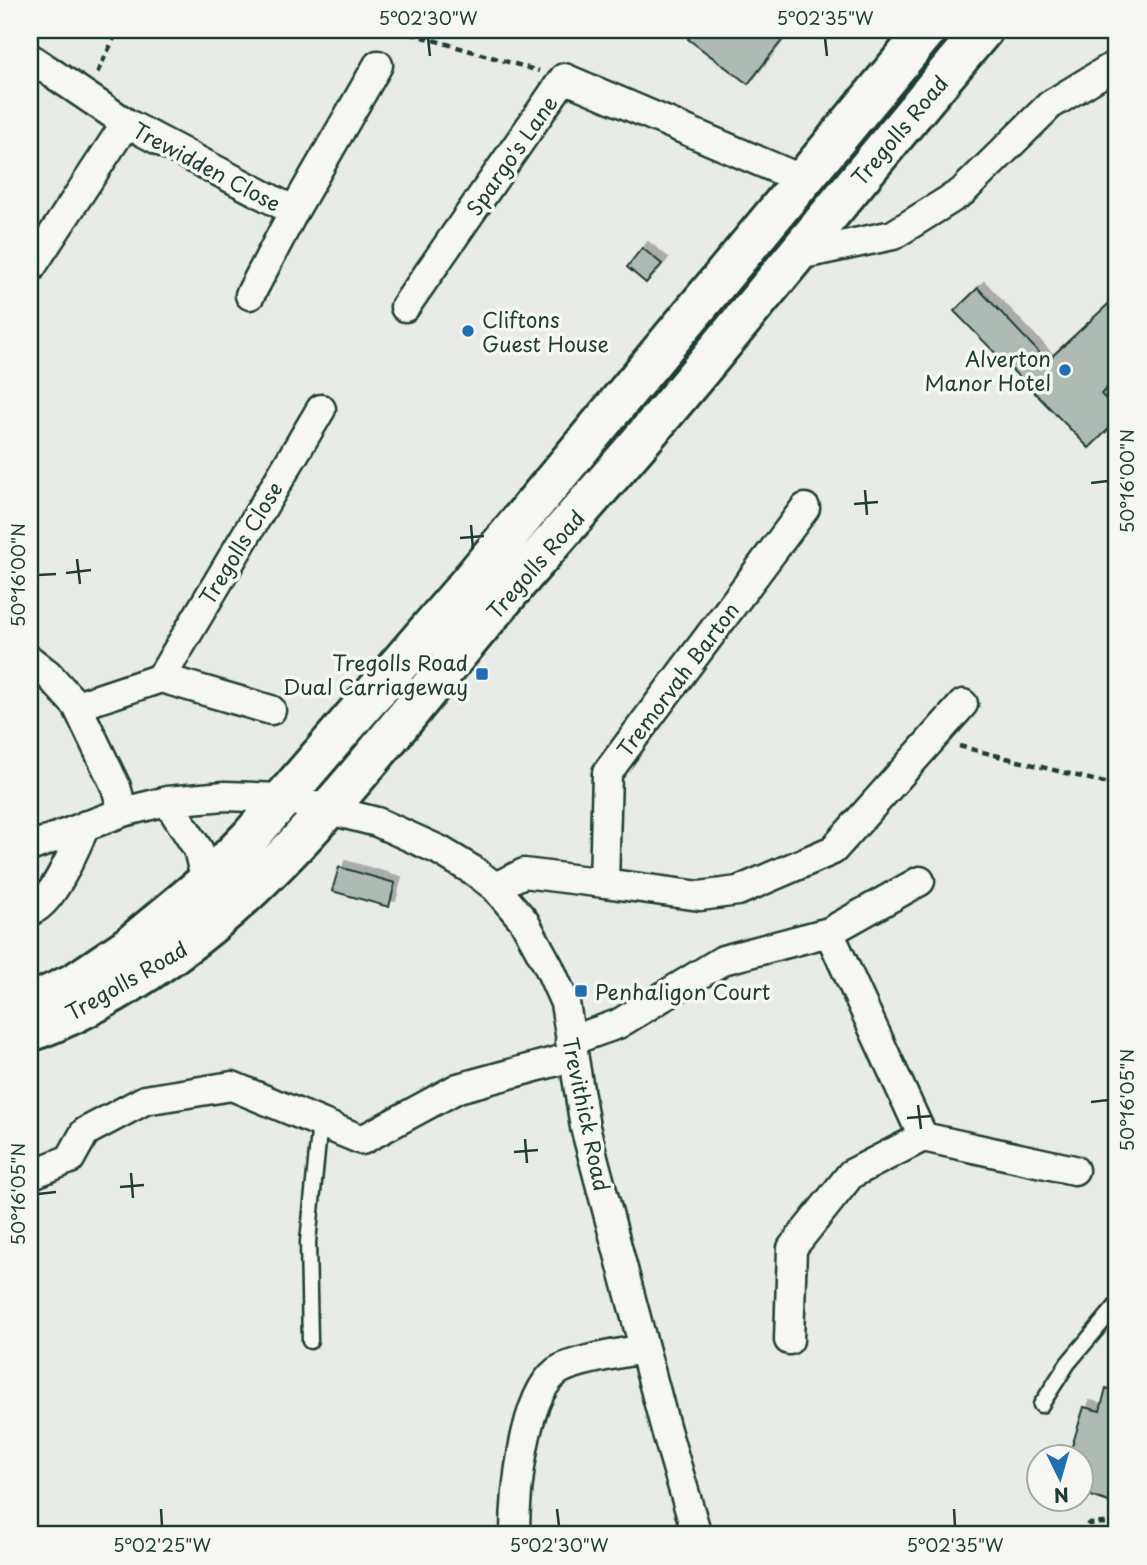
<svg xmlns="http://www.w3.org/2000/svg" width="1147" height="1565" font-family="'Playpen Sans',sans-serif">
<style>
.building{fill:#b0bab5;stroke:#1f3d34;stroke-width:2;filter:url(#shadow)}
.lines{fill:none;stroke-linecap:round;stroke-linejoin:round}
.lane-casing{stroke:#1f3d34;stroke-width:19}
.street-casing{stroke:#1f3d34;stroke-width:33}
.highway-casing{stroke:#1f3d34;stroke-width:44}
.path{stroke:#1f3d34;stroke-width:4.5;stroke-dasharray:7 5;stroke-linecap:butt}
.lane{stroke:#f6f6f2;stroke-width:14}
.street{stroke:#f6f6f2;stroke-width:28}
.highway{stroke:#f6f6f2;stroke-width:38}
.ticks{fill:none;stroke:#1f3d34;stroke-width:2.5}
.poi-dot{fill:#1f6fb2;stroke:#f6f6f2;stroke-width:2.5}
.labels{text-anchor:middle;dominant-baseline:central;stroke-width:7;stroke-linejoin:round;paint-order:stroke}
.street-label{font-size:21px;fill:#1f3d34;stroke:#f6f6f2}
.poi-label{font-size:21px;fill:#1f3d34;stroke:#f6f6f2;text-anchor:start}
.neatline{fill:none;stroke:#1f3d34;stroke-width:2.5}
.ticks-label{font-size:18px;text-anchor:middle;fill:#1f3d34}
</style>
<defs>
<filter id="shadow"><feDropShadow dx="6" dy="-6" stdDeviation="0" flood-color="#0004"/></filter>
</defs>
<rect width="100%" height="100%" fill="#e9ebe7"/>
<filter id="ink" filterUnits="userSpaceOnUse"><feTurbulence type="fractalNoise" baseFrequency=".0143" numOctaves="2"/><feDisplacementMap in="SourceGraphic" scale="14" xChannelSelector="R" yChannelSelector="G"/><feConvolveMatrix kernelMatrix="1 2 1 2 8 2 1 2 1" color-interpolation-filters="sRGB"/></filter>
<g filter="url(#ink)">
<!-- building -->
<path class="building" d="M695,30h95l-42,54 -60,-45z
M1117,180v24l-6,-6z
M642,248l20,16 -16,19 -19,-16z
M978,288l69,73 70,-65v82l-16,16 16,17v10l-28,27 -135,-137z
M339,867l56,16 -6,24 -57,-16z
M1106,1388l11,4v100l-3,12 -34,-12v-36h-11l15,-49 16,4z"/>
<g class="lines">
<!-- lane casing -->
<g class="lane-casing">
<path id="lane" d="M310,1341l-2,-99 12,-120
M1041,1405l27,-42 49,-58"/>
</g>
<!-- street casing -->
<g class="street-casing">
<path id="street" d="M30,58l96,65
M794,256l99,-21 69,-43 88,-87 67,-41
M30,269l96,-146 168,88 84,-146
M250,295l44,-84
M405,307l159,-229 239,102
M30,660l18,14 29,32 39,81 7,25
M161,678l160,-269
M77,706l84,-28 110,32
M167,801l31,48 8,33
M30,847l93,-35 44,-11 58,-5 57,2 95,24 62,28 35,21 21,16 29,34 25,46 16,36 20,124 81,303 31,105
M604,883l96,13 38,-5 95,-41 130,-146
M495,887l29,-14 80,10 3,-110 198,-265
M30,911c24,-8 44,-63 56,-86
M829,932l91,-51
M570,1041l48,-17 105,-64 106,-28 94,205
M923,1137l151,33
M30,1175l40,-16 15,-27 60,-32 87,-14 130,54 96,-52 114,-31
M789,1340l3,-92 59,-74 72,-37
M515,1535c0,-40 8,-137 41,-163 16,-12 68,-19 88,-23"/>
</g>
<!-- highway casing -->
<g class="highway-casing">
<path id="highway" d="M30,1004l46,-22 53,-36 77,-64 44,-45 212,-246 465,-561
M30,1032c204,-75 330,-264 465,-423 53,-63 108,-123 161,-186 110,-130 217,-263 327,-393"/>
</g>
<!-- path -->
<path class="path" d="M399,30l140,41
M97,73l21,-43
M959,746l158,40
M1080,1535l8,-11 16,-1 13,3"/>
<!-- lane -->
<use href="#lane" class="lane"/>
<!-- street -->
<use href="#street" class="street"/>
<!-- highway -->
<use href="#highway" class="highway"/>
</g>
</g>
<!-- ticks -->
<path class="ticks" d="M428,38l2,18M825,38l2,18M1091,483l17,-2M865,490l2,25M854,504l24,-2M471,525l2,24M460,538l24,-2M77,559l3,25M66,573l25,-3M38,575l18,-1M1091,1102l17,-2M918,1105l3,24M907,1118l25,-2M525,1139l2,24M514,1152l24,-2M131,1173l2,25M120,1187l24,-2M38,1194l18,-2M161,1509l1,17M557,1509l2,17M954,1509l1,17"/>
<!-- markers -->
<g class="poi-dot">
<circle cx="468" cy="331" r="7"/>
<circle cx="1065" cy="370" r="7"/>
<rect x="475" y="667" width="14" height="14" rx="3.5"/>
<rect x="574" y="984" width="14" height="14" rx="3.5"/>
</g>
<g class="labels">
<!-- street labels -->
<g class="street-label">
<text transform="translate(899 130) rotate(-50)">Tregolls Road</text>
<text transform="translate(511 155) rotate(-55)">Spargo's Lane</text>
<text transform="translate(207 166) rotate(28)">Trewidden Close</text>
<text transform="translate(240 543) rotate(-59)">Tregolls Close</text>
<text transform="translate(535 564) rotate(-49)">Tregolls Road</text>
<text transform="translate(677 679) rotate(-53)">Tremorvah Barton</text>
<text transform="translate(126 980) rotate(-30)">Tregolls Road</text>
<text transform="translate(587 1114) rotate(78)">Trevithick Road</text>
</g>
<!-- poi labels -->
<g class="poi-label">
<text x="482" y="319">Cliftons<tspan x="482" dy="24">Guest House</tspan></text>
<text x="1051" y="358" text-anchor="end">Alverton<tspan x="1051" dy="24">Manor Hotel</tspan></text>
<text x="468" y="662" text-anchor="end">Tregolls Road<tspan x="468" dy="24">Dual Carriageway</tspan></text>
<text x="595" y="991">Penhaligon Court</text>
</g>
</g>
<!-- margin -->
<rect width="1147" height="1565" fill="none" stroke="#f6f6f2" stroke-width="77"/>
<!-- north arrow -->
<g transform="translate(1060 1478) rotate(175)"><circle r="33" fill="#f6f6f2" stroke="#a0aca6" stroke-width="2"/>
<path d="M0-5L12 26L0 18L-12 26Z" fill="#1f6fb2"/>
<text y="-10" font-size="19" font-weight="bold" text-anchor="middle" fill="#1f3d34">N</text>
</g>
<rect x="38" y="38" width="1070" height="1488" class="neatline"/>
<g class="ticks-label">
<text x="428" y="25">5°02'30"W</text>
<text x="825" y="25">5°02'35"W</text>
<text transform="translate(1128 481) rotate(-90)" y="6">50°16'00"N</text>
<text transform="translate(19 575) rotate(-90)" y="6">50°16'00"N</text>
<text transform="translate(1128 1100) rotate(-90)" y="6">50°16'05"N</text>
<text transform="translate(19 1194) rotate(-90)" y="6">50°16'05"N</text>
<text x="162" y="1552">5°02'25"W</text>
<text x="559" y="1552">5°02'30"W</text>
<text x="955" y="1552">5°02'35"W</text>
</g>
</svg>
